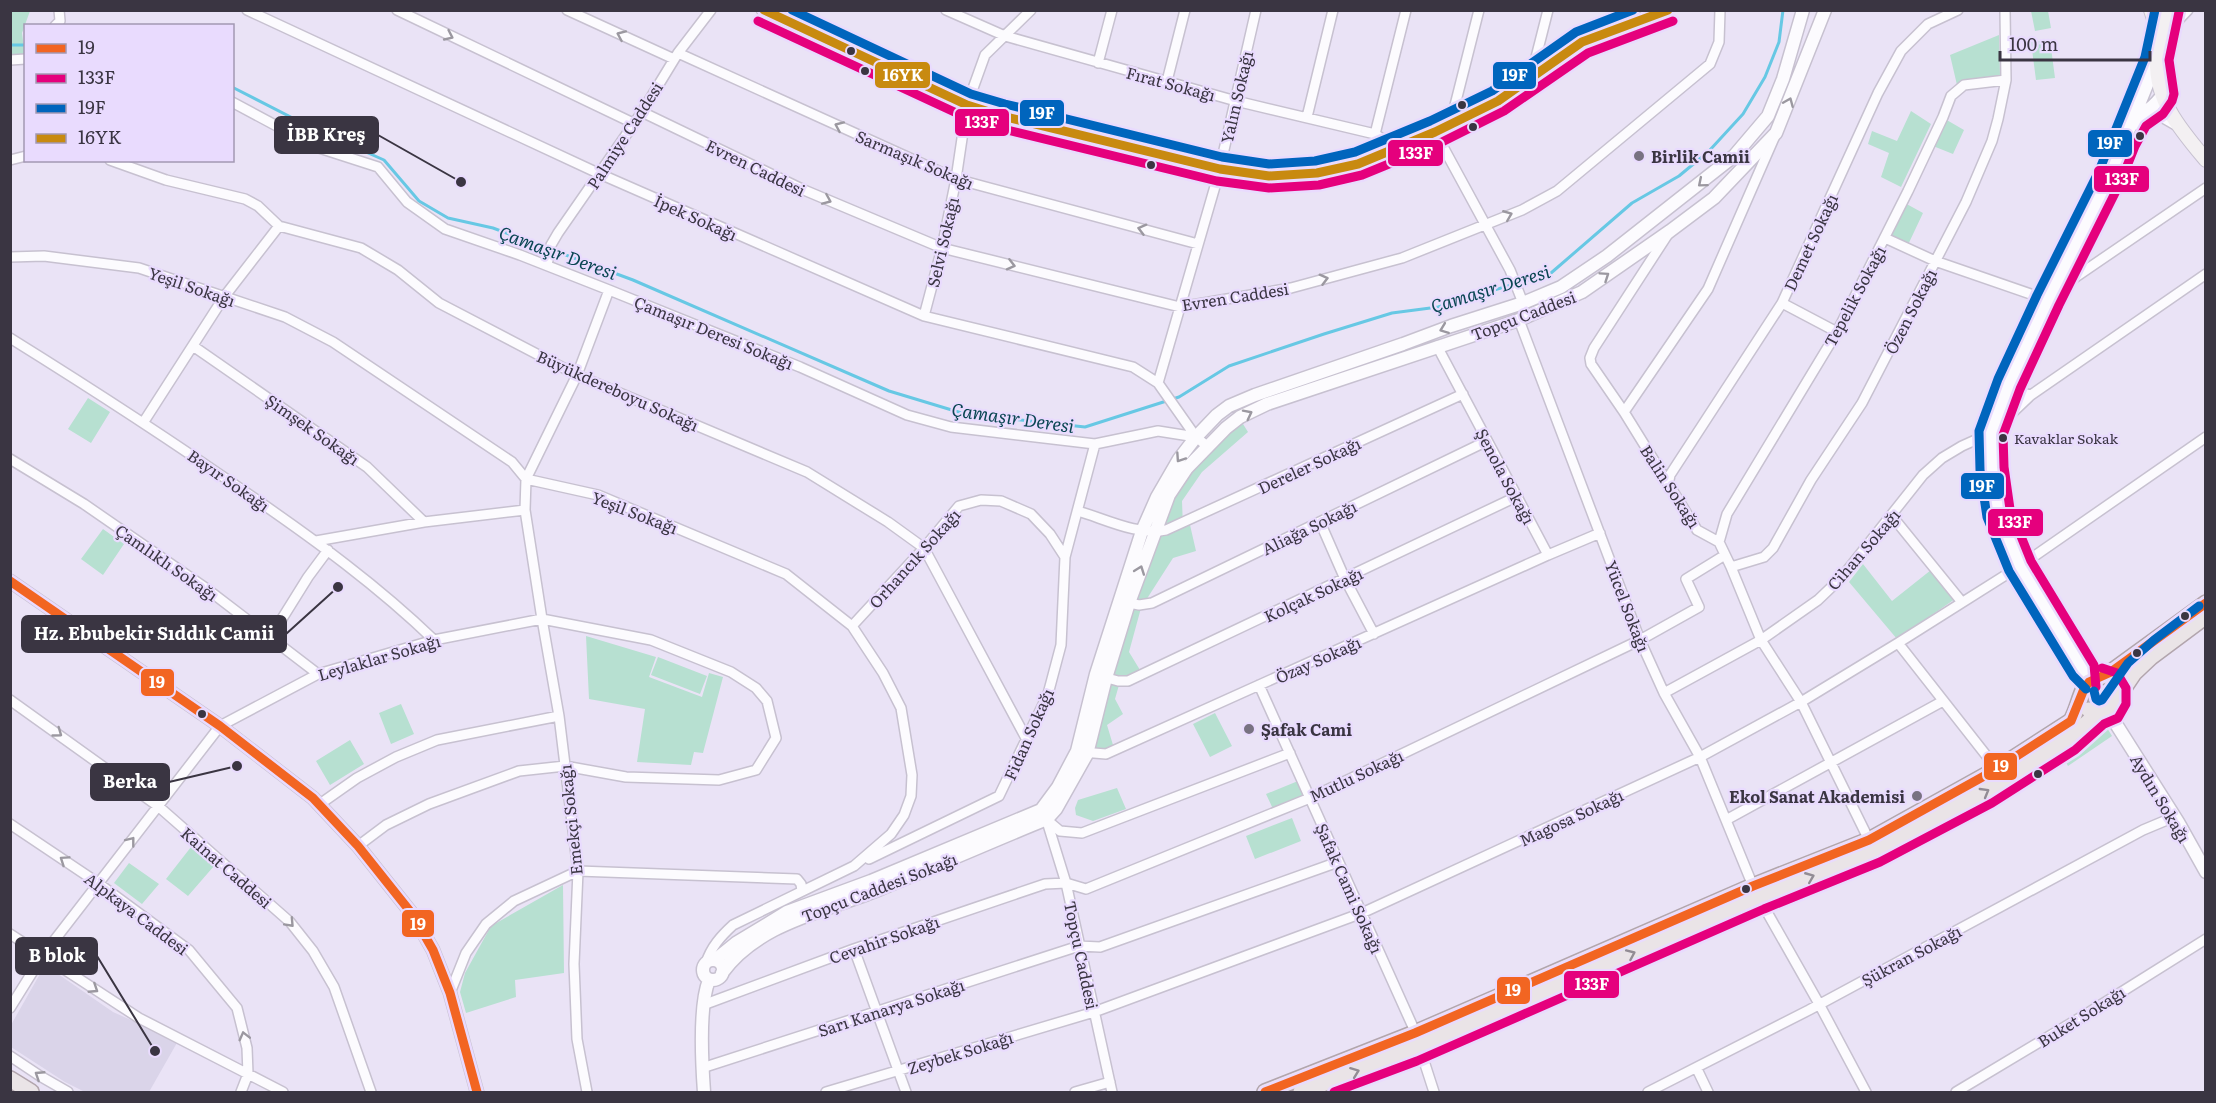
<svg xmlns="http://www.w3.org/2000/svg" width="2216" height="1103" font-family="Literata,serif">
<style>
.education{fill:#dad4e9}
.green{fill:#b7e0d1}
.lines{fill:none;stroke-linecap:round;stroke-linejoin:round}
.stream{stroke:#67c8e4;stroke-width:3}
.minor-casing{stroke:#c7c1d0;stroke-width:12}
.tertiary-casing{stroke:#c7c1d0;stroke-width:15}
.secondary-casing{stroke:#c7c1d0;stroke-width:16}
.primary-casing{stroke:#b2a5ad;stroke-width:18}
.minor{stroke:#fcfbfe;stroke-width:9}
.tertiary{stroke:#fcfbfe;stroke-width:12}
.secondary{stroke:#f3f0f2;stroke-width:14}
.primary{stroke:#eae4e7;stroke-width:15}
.bus-1-casing{stroke:#e9dbfe;stroke-width:14}
.bus-2-casing{stroke:#e9dbfe;stroke-width:14}
.bus-3-casing{stroke:#e9dbfe;stroke-width:14}
.bus-4-casing{stroke:#e9dbfe;stroke-width:14}
.bus-1{stroke:#f26522;stroke-width:9}
.bus-2{stroke:#e5007d;stroke-width:9}
.bus-3{stroke:#0065bd;stroke-width:9}
.bus-4{stroke:#c88a10;stroke-width:9}
.oneway{stroke:#9b98a0}
.oneway2{stroke:#928c94}
.bus-dot{fill:#3a3542;stroke:#e9dbfe;stroke-width:2}
.poi-dot{fill:#787281;stroke:#e9dbfe;stroke-width:2}
.labels{text-anchor:middle;dominant-baseline:central;stroke-width:4.5;stroke-linejoin:round;paint-order:stroke}
.bus-label{font-size:14px;fill:#3a3542;stroke:#e9dbfe;text-anchor:start}
.street-label{font-size:16px;fill:#3a3542;stroke:#e9dbfe}
.poi-label{font-size:16px;font-weight:bold;fill:#3a3542;stroke:#e9dbfe;text-anchor:start}
.water-label{font-size:18px;font-style:italic;fill:#094552;stroke:#e9dbfe}
.leader{fill:none;stroke:#3a3542;stroke-width:2}
.callout-dot{fill:#3a3542;stroke:#e9dbfe;stroke-width:2}
.callout{fill:#3a3542;stroke:#3a3542;stroke-width:2}
.callout-label{font-size:18px;text-anchor:middle;font-weight:bold;fill:#fff}
.line-badge{stroke:#e9dbfe;stroke-width:2}
.badge-label{font-size:16px;text-anchor:middle;font-weight:bold;fill:#fff}
</style>
<rect width="100%" height="100%" fill="#eae3f6"/>
<!-- education -->
<path class="education" d="M45,965l68,47 65,29 -29,51h-64l-20,-10 -54,-35v-22z"/>
<!-- green -->
<path class="green" d="M10,11h20l-8,22 3,22h-14z
M2031,11h17l3,17 -16,3z
M1999,35l1,41 -43,9 -7,-30z
M2050,40l5,38 -19,2 -5,-38z
M1911,111l20,13 -30,63 -20,-10 8,-24 -21,-9 4,-13 25,10z
M1945,119l19,11 -11,24 -20,-8z
M1903,202l20,11 -17,36 -21,-11z
M88,398l22,14 -19,31 -23,-14z
M1243,424l5,8 -46,40 -20,29 1,27 7,-3 6,26 -23,7 -32,50 -12,44 11,18 -19,8 -6,21 8,15 -16,11 6,20 -8,6h-14l44,-152 38,-100 25,-38 28,-26z
M103,529l21,15 -21,31 -22,-16z
M1863,564l29,37 39,-31 24,29 -58,40 -48,-57z
M586,636l70,21 -7,20 53,20 7,-24 14,4 -20,76 -9,-1 -3,13 -54,-3 8,-53 -56,-10z
M658,657l49,19 -7,18 -49,-19z
M2087 696a11 11 0 1 1 22 0a11 11 0 1 1-22 0Z
M401,704l13,30 -23,10 -12,-31z
M1215,713l17,33 -22,11 -17,-33z
M2096,723l11,5 5,8 -44,30 -12,-22z
M350,740l14,24 -34,21 -14,-24z
M1298,781l6,15 -31,13 -7,-15z
M1117,788l9,21 -33,12 -17,-6 -1,-7 3,-8z
M1292,818l9,23 -46,18 -9,-23z
M191,847l23,19 -26,30 -22,-17z
M129,863l30,21 -17,20 -28,-21z
M563,885l1,88 -49,7 1,17 -50,16 -6,-21 5,-19 26,-47z"/>
<g class="lines">
<!-- stream -->
<path class="stream" d="M10,45h16
M232,87l84,43 68,30 35,41 29,17 45,10 140,52 256,111 76,23 120,13 94,-30 50,-31 95,-32 68,-21 46,-6 113,-34 81,-70 47,-27 30,-25 34,-37 22,-37 14,-35 4,-32"/>
<!-- minor casing -->
<g class="minor-casing">
<path id="minor" d="M247,10l353,164 324,142 209,51 25,16 38,54 11,9
M397,10l236,113
M567,10l107,49
M946,10l59,26 231,65 139,33 23,15
M55,26l5,-5 -1,-11
M2162,37l26,-27
M678,53l278,126 242,65
M10,60l16,-1
M1098,63l14,-53
M1531,77l17,-67
M1167,81l18,-71
M232,102l84,45 62,20 29,35 38,27 75,26 89,35 191,77 107,48 44,12 144,17 63,-13 38,6
M642,112l162,78 138,58 238,59 111,-19 111,-30 120,-48 35,-19 153,-127 9,-22 1,-32
M1307,117l26,-107
M1450,125l29,-115
M1435,132l75,138 13,33
M1375,134l31,-124
M10,160l16,-4
M110,160l56,20 79,19 13,7 21,20 82,22 37,22 41,33 138,72 230,97 81,50 36,26 103,192
M1668,234l-74,114 -4,10 1,6 33,48 73,118 22,12 12,25 30,73 40,62 68,138
M1885,238l50,23 113,39
M10,257l34,-1 95,12 146,49 48,25 179,120 14,17 72,16 188,79 66,52 31,47 18,35 11,67 -1,21 -7,19 -13,19 -37,32 -121,59c-12,11 -22,22 -27,38
M547,265l4,-20 7,-12 84,-121 36,-59 33,-43
M2055,284l9,1 142,-97
M1782,303l55,29
M924,316l18,-68 14,-69 11,-74 18,-50 46,-45
M1519,320l121,320 24,53 36,64 53,129
M10,338c82,51 162,103 241,158 64,44 127,90 183,144
M193,346l174,121 57,55
M1437,346l111,209
M1158,383l60,-207 38,-166
M2031,395l175,-121
M1624,412l84,-123 66,-151
M143,423l81,-126 55,-71
M10,459l74,45 123,85 111,85
M1668,485l2,-10 112,-172 96,-210 23,-42 27,-27 30,-14
M1078,511c27,8 60,25 88,19l297,-136
M1892,516l69,85
M1320,522l25,57 29,55
M316,541l108,-19 101,-12
M1719,542l8,-28 110,-182 71,-141 35,-74 8,-21 13,-11 42,-5
M1731,567l33,-10 9,-9 38,-68 51,-77 104,-201 26,-61 6,-22 8,-39 -1,-70
M1125,602l14,3 13,-2 335,-162
M852,626l72,-78 35,-42 22,-6 20,1 30,13 19,20 15,23
M270,638l38,-61 20,-27
M1898,643l95,121 2,6
M1100,676l18,5h10l390,-185
M1259,685l154,342 21,65
M1664,693l97,-53 57,-40 24,-23 81,-102 19,-17 20,-12 29,-13 40,-38 -15,-3 -7,-8
M10,700l148,106 132,116 23,29 21,36 37,105
M1082,752l24,2 442,-199 52,-22
M320,804l37,-26 39,-21 41,-17 122,-24
M1045,815l21,68 46,209
M1047,820l13,11 22,2 208,-80
M1726,820l217,-119
M10,824l88,59 91,67 48,58 10,40 1,26 -7,18
M358,846l28,-21 43,-21 90,-33 46,-5 61,11 93,3 37,-10 20,-32 -9,-37 -11,-13 -25,-16 -80,-32 -109,-21 17,97 19,155 -4,93 3,75 10,53
M869,859l130,-63 49,-102 13,-49 4,-88 30,-113
M1759,898l59,104 48,90
M10,934l129,84 144,74
M854,949l52,143
M450,993l16,-40 20,-29 28,-23 64,-30 219,8 4,5 1,7
M703,1005l151,-56 191,-65 21,-1 20,6 224,-91 330,-158 59,-33 -13,-28 39,-24
M10,1008l33,-53 177,-229 98,-52 116,-34 108,-21 -17,-109 1,-31 51,-104 32,-85
M10,1056l30,20 28,16
M702,1068l377,-122 21,1 238,-85
M1697,1069l11,23
M826,1092l268,-80 268,-99 338,-156 101,-55 97,-59 122,-77 186,-129
M1075,1092l35,-10
M1648,1092l161,-82 334,-180 31,-13
M1956,1092l132,-79 118,-74"/>
</g>
<!-- tertiary casing -->
<g class="tertiary-casing">
<path id="tertiary" d="M763,10l204,95 35,11 218,53 49,7 48,-3 41,-9 40,-15 37,-17 63,-31 84,-59 82,-32
M2145,113l16,2 14,8
M2134,124c7,-12 21,-16 28,-29
M10,581l210,145 93,72 45,48 55,69 20,35 17,43 27,99
M2094,680l-11,-10 -63,-104 -22,-54 -6,-44 -1,-35 18,-49 39,-84 62,-124 47,-116
M2102,713l14,11 62,98 28,50
M703 970a10 10 0 1 1 20 0a10 10 0 1 1-20 0Z
M715,960l21,-17 51,-31 84,-31 170,-71 17,-23 19,-36 19,-77 46,-143 15,-34 22,-38 17,-22 21,-22 12,-9 26,-11 148,-51 48,-18 72,-23 38,-16 46,-31 127,-100 34,-40 15,-37 20,-69
M722,973c36,-50 102,-61 156,-83 56,-23 112,-48 169,-71l9,-10 31,-55 19,-76 23,-75 40,-108 18,-27 39,-40 14,-11 27,-13 252,-84 63,-28 88,-61 44,-33 62,-65 49,-123
M704,1092c-2,-28 -5,-87 5,-112"/>
</g>
<!-- secondary casing -->
<g class="secondary-casing">
<path id="secondary" d="M2151,10l9,27
M2167,10c-4,17 -10,34 -10,51 -1,41 24,69 49,99"/>
</g>
<!-- primary casing -->
<g class="primary-casing">
<path id="primary" d="M2089,710l9,3 11,-3 25,-37 17,-16 55,-41
M10,1079l21,13
M1265,1092l150,-59 338,-147 116,-46 126,-70 76,-49c7,-11 10,-33 18,-39 5,-3 15,-6 22,-10l95,-69
M1301,1092l111,-42 347,-152 117,-47 129,-71 63,-40 30,-27"/>
</g>
<!-- minor -->
<use href="#minor" class="minor"/>
<!-- tertiary -->
<use href="#tertiary" class="tertiary"/>
<!-- secondary -->
<use href="#secondary" class="secondary"/>
<!-- primary -->
<use href="#primary" class="primary"/>
<!-- bus-1 casing -->
<g class="bus-1-casing">
<path id="bus-1" d="M10,581l210,145 93,72 45,48 55,69 20,35 17,43 27,99
M1265,1092l150,-59 338,-147 116,-46 126,-70 76,-49 13,-32 5,-7 22,-10 95,-69"/>
</g>
<!-- bus-2 casing -->
<g class="bus-2-casing">
<path id="bus-2" d="M758,21l205,95 36,12 218,53 52,7 50,-3 43,-10 78,-32 64,-32 84,-58 85,-32
M2096,687l-2,-22 -63,-104 -21,-52 -6,-42 -1,-32 17,-46 39,-84 62,-124 14,-35 11,-20 17,-12 9,-13 2,-7 -5,-34 10,-48
M1334,1092l83,-31 347,-152 116,-47 112,-59 83,-53 29,-26 14,-6 8,-14v-16l-9,-15 -15,-5"/>
</g>
<!-- bus-3 casing -->
<g class="bus-3-casing">
<path id="bus-3" d="M792,10l179,84 34,10 217,53 47,7 46,-3 40,-9 75,-31 62,-30 84,-59 57,-22
M2086,689l-13,-13 -64,-105 -22,-54 -7,-47 -1,-39 19,-52 39,-84 62,-124 46,-114 10,-47
M2094,691l2,8 3,2 3,-1 26,-37 26,-23 45,-34"/>
</g>
<!-- bus-4 casing -->
<g class="bus-4-casing">
<path id="bus-4" d="M764,10l203,95 35,11 218,53 49,7 48,-3 41,-9 77,-32 63,-31 84,-59 86,-32"/>
</g>
<!-- bus-1 -->
<use href="#bus-1" class="bus-1"/>
<!-- bus-2 -->
<use href="#bus-2" class="bus-2"/>
<!-- bus-3 -->
<use href="#bus-3" class="bus-3"/>
<!-- bus-4 -->
<use href="#bus-4" class="bus-4"/>
</g>
<!-- one-way arrows -->
<defs><path id="oneway-chevron" d="M-2-3.5L2.5 0L-2 3.5" fill="none" stroke-width="1.6" stroke-linecap="round" stroke-linejoin="round" transform="scale(1.5)"/></defs>
<g class="oneway">
<use href="#oneway-chevron" transform="translate(621 35) rotate(-156)"/>
<use href="#oneway-chevron" transform="translate(449 36) rotate(25)"/>
<use href="#oneway-chevron" transform="translate(1789 102) rotate(-67)"/>
<use href="#oneway-chevron" transform="translate(839 126) rotate(-156)"/>
<use href="#oneway-chevron" transform="translate(1702 183) rotate(140)"/>
<use href="#oneway-chevron" transform="translate(827 200) rotate(23)"/>
<use href="#oneway-chevron" transform="translate(1508 215) rotate(-22)"/>
<use href="#oneway-chevron" transform="translate(1142 229) rotate(-165)"/>
<use href="#oneway-chevron" transform="translate(1011 265) rotate(14)"/>
<use href="#oneway-chevron" transform="translate(1605 276) rotate(-34)"/>
<use href="#oneway-chevron" transform="translate(1324 279) rotate(-15)"/>
<use href="#oneway-chevron" transform="translate(1444 329) rotate(159)"/>
<use href="#oneway-chevron" transform="translate(1248 414) rotate(-27)"/>
<use href="#oneway-chevron" transform="translate(1180 458) rotate(124)"/>
<use href="#oneway-chevron" transform="translate(1140 570) rotate(-70)"/>
<use href="#oneway-chevron" transform="translate(58 733) rotate(36)"/>
<use href="#oneway-chevron" transform="translate(131 841) rotate(-52)"/>
<use href="#oneway-chevron" transform="translate(64 860) rotate(-146)"/>
<use href="#oneway-chevron" transform="translate(290 923) rotate(47)"/>
<use href="#oneway-chevron" transform="translate(94 989) rotate(33)"/>
<use href="#oneway-chevron" transform="translate(244 1036) rotate(-104)"/>
<use href="#oneway-chevron" transform="translate(39 1075) rotate(-147)"/>
</g>
<g class="oneway2">
<use href="#oneway-chevron" transform="translate(1985 792) rotate(-30)"/>
<use href="#oneway-chevron" transform="translate(1810 877) rotate(-22)"/>
<use href="#oneway-chevron" transform="translate(1631 954) rotate(-24)"/>
<use href="#oneway-chevron" transform="translate(1355 1072) rotate(-21)"/>
</g>
<!-- markers -->
<g class="bus-dot">
<circle cx="851" cy="51" r="5"/>
<circle cx="865" cy="71" r="5"/>
<circle cx="1462" cy="105" r="5"/>
<circle cx="1473" cy="127" r="5"/>
<circle cx="2140" cy="136" r="5"/>
<circle cx="1151" cy="165" r="5"/>
<circle cx="2003" cy="438" r="5"/>
<circle cx="2185" cy="616" r="5"/>
<circle cx="2137" cy="653" r="5"/>
<circle cx="202" cy="714" r="5"/>
<circle cx="2038" cy="774" r="5"/>
<circle cx="1746" cy="889" r="5"/>
</g>
<g class="poi-dot">
<circle cx="1639" cy="156" r="6"/>
<circle cx="1249" cy="729" r="6"/>
<circle cx="1917" cy="796" r="6"/>
</g>
<g class="labels">
<!-- bus labels -->
<g class="bus-label">
<text x="2014" y="438">Kavaklar Sokak</text>
</g>
<!-- street labels -->
<g class="street-label">
<text transform="translate(1171 83) rotate(15)">Fırat Sokağı</text>
<text transform="translate(1236 97) rotate(-77)">Yalın Sokağı</text>
<text transform="translate(624 135) rotate(-57)">Palmiye Caddesi</text>
<text transform="translate(915 159) rotate(23)">Sarmaşık Sokağı</text>
<text transform="translate(756 167) rotate(26)">Evren Caddesi</text>
<text transform="translate(696 217) rotate(24)">İpek Sokağı</text>
<text transform="translate(942 242) rotate(-77)">Selvi Sokağı</text>
<text transform="translate(1810 242) rotate(-65)">Demet Sokağı</text>
<text transform="translate(192 286) rotate(19)">Yeşil Sokağı</text>
<text transform="translate(1235 296) rotate(-9)">Evren Caddesi</text>
<text transform="translate(1854 296) rotate(-62)">Tepelik Sokağı</text>
<text transform="translate(1910 311) rotate(-63)">Özen Sokağı</text>
<text transform="translate(1523 315) rotate(-21)">Topçu Caddesi</text>
<text transform="translate(714 332) rotate(22)">Çamaşır Deresi Sokağı</text>
<text transform="translate(618 390) rotate(24)">Büyükdereboyu Sokağı</text>
<text transform="translate(313 429) rotate(35)">Şimşek Sokağı</text>
<text transform="translate(1309 465) rotate(-25)">Dereler Sokağı</text>
<text transform="translate(1506 476) rotate(62)">Şenola Sokağı</text>
<text transform="translate(229 480) rotate(35)">Bayır Sokağı</text>
<text transform="translate(1671 486) rotate(57)">Balin Sokağı</text>
<text transform="translate(635 512) rotate(21)">Yeşil Sokağı</text>
<text transform="translate(1309 527) rotate(-26)">Aliağa Sokağı</text>
<text transform="translate(1863 549) rotate(-49)">Cihan Sokağı</text>
<text transform="translate(914 558) rotate(-48)">Orhancık Sokağı</text>
<text transform="translate(167 562) rotate(35)">Çamlıklı Sokağı</text>
<text transform="translate(1313 594) rotate(-25)">Kolçak Sokağı</text>
<text transform="translate(1628 606) rotate(69)">Yücel Sokağı</text>
<text transform="translate(379 657) rotate(-16)">Leylaklar Sokağı</text>
<text transform="translate(1318 659) rotate(-24)">Özay Sokağı</text>
<text transform="translate(1028 734) rotate(-66)">Fidan Sokağı</text>
<text transform="translate(1356 775) rotate(-25)">Mutlu Sokağı</text>
<text transform="translate(2161 798) rotate(59)">Aydın Sokağı</text>
<text transform="translate(1571 817) rotate(-25)">Magosa Sokağı</text>
<text transform="translate(570 820) rotate(-96)">Emekçi Sokağı</text>
<text transform="translate(227 867) rotate(41)">Kainat Caddesi</text>
<text transform="translate(879 887) rotate(-21)">Topçu Caddesi Sokağı</text>
<text transform="translate(1350 888) rotate(66)">Şafak Cami Sokağı</text>
<text transform="translate(137 913) rotate(37)">Alpkaya Caddesi</text>
<text transform="translate(884 939) rotate(-19)">Cevahir Sokağı</text>
<text transform="translate(1082 955) rotate(78)">Topçu Caddesi</text>
<text transform="translate(1911 955) rotate(-28)">Şükran Sokağı</text>
<text transform="translate(891 1007) rotate(-18)">Sarı Kanarya Sokağı</text>
<text transform="translate(2081 1016) rotate(-32)">Buket Sokağı</text>
<text transform="translate(960 1052) rotate(-17)">Zeybek Sokağı</text>
</g>
<!-- poi labels -->
<g class="poi-label">
<text x="1651" y="156">Birlik Camii</text>
<text x="1261" y="729">Şafak Cami</text>
<text x="1905" y="796" text-anchor="end">Ekol Sanat Akademisi</text>
</g>
<!-- water labels -->
<g class="water-label">
<text transform="translate(558 252) rotate(20)">Çamaşır Deresi</text>
<text transform="translate(1490 288) rotate(-17)">Çamaşır Deresi</text>
<text transform="translate(1013 417) rotate(8)">Çamaşır Deresi</text>
</g>
</g>
<!-- callouts -->
<path class="leader" d="M461 182L378 135M338 587L286 634M237 766L169 782M155 1051L97 956"/>
<g class="callout-dot">
<circle cx="461" cy="182" r="6"/>
<circle cx="338" cy="587" r="6"/>
<circle cx="237" cy="766" r="6"/>
<circle cx="155" cy="1051" r="6"/>
</g>
<g class="callout">
<rect x="275" y="117" width="103" height="36" rx="6"/>
<rect x="22" y="616" width="264" height="36" rx="6"/>
<rect x="91" y="764" width="78" height="36" rx="6"/>
<rect x="16" y="938" width="81" height="36" rx="6"/>
</g>
<g class="callout-label">
<text x="326" y="141">İBB Kreş</text>
<text x="154" y="640">Hz. Ebubekir Sıddık Camii</text>
<text x="130" y="788">Berka</text>
<text x="57" y="962">B blok</text>
</g>
<g class="line-badge">
<rect x="874" y="61" width="57" height="28" rx="6" fill="#c88a10"/>
<rect x="1492" y="61" width="45" height="29" rx="6" fill="#0065bd"/>
<rect x="1019" y="99" width="46" height="28" rx="6" fill="#0065bd"/>
<rect x="954" y="108" width="56" height="29" rx="6" fill="#e5007d"/>
<rect x="2087" y="129" width="46" height="29" rx="6" fill="#0065bd"/>
<rect x="1387" y="139" width="57" height="28" rx="6" fill="#e5007d"/>
<rect x="2093" y="165" width="57" height="28" rx="6" fill="#e5007d"/>
<rect x="1960" y="472" width="45" height="28" rx="6" fill="#0065bd"/>
<rect x="1987" y="508" width="57" height="29" rx="6" fill="#e5007d"/>
<rect x="140" y="668" width="35" height="29" rx="6" fill="#f26522"/>
<rect x="1983" y="752" width="35" height="29" rx="6" fill="#f26522"/>
<rect x="401" y="909" width="34" height="29" rx="6" fill="#f26522"/>
<rect x="1563" y="970" width="57" height="29" rx="6" fill="#e5007d"/>
<rect x="1496" y="976" width="35" height="29" rx="6" fill="#f26522"/>
</g>
<g class="badge-label">
<text x="903" y="81">16YK</text>
<text x="1515" y="81">19F</text>
<text x="1042" y="119">19F</text>
<text x="982" y="128">133F</text>
<text x="2110" y="149">19F</text>
<text x="1416" y="159">133F</text>
<text x="2122" y="185">133F</text>
<text x="1982" y="492">19F</text>
<text x="2015" y="528">133F</text>
<text x="157" y="688">19</text>
<text x="2001" y="772">19</text>
<text x="418" y="930">19</text>
<text x="1592" y="990">133F</text>
<text x="1513" y="996">19</text>
</g>
<!-- border -->
<rect width="2216" height="1103" fill="none" stroke="#3a3542" stroke-width="24"/>
<!-- legend -->
<rect x="24" y="24" width="210" height="138" fill="#e9dbfe" stroke="#a399b3" stroke-width="1.5"/>
<rect x="36" y="44" width="30" height="9" fill="#f26522" stroke="#a399b3" stroke-width="1.5"/>
<text x="78" y="54" font-size="18" fill="#3a3542">19</text>
<rect x="36" y="74" width="30" height="9" fill="#e5007d" stroke="#a399b3" stroke-width="1.5"/>
<text x="78" y="84" font-size="18" fill="#3a3542">133F</text>
<rect x="36" y="104" width="30" height="9" fill="#0065bd" stroke="#a399b3" stroke-width="1.5"/>
<text x="78" y="114" font-size="18" fill="#3a3542">19F</text>
<rect x="36" y="134" width="30" height="9" fill="#c88a10" stroke="#a399b3" stroke-width="1.5"/>
<text x="78" y="144" font-size="18" fill="#3a3542">16YK</text>
<!-- scale -->
<path d="M2000 51v9h150v-9" fill="none" stroke="#3a3542" stroke-width="3"/>
<text x="2009" y="51" font-size="18" fill="#3a3542" stroke="#e9dbfe" stroke-width="4.5" paint-order="stroke">100 m</text>
</svg>
